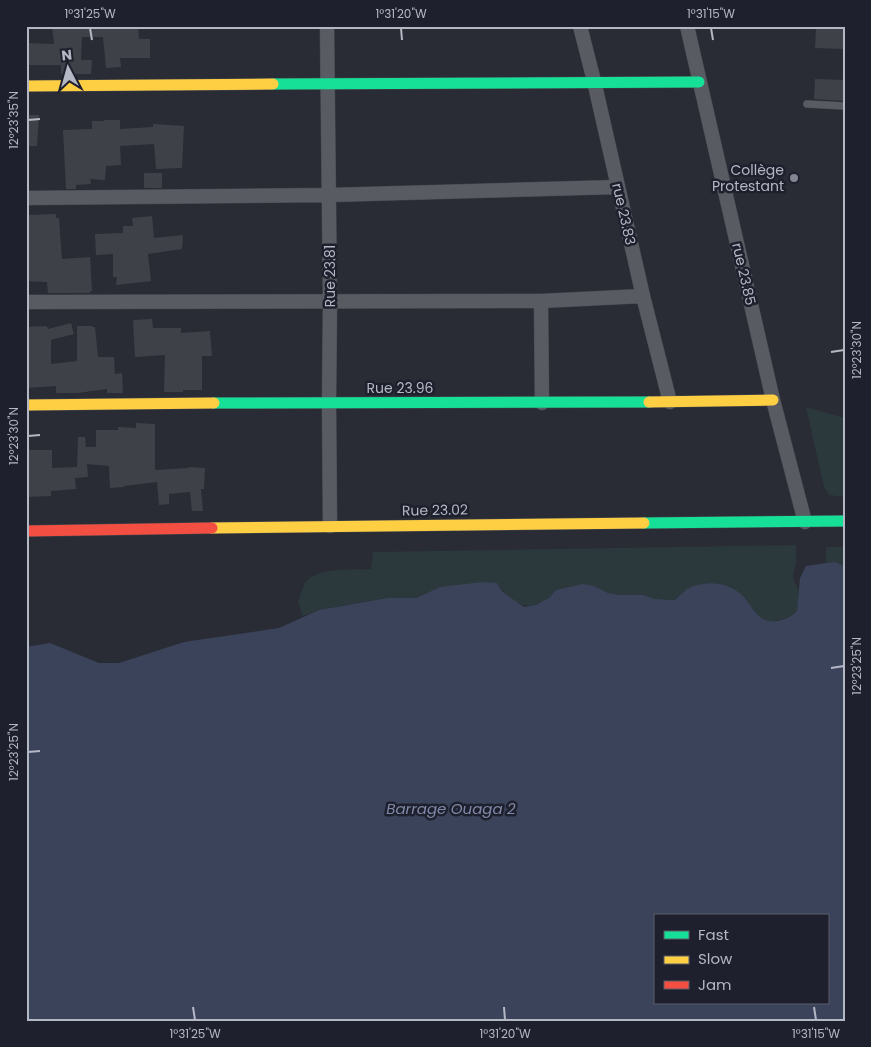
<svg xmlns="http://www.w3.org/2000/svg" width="871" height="1047" font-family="Poppins,sans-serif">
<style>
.green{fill:#2b383c}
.water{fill:#3b435b;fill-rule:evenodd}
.building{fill:#3f4148}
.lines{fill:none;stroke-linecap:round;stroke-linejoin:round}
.lane-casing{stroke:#45474d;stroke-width:8}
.street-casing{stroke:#45474d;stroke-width:15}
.fast-casing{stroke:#45474d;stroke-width:12}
.slow-casing{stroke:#45474d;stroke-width:12}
.jam-casing{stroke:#45474d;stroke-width:12}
.lane{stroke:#595b62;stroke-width:7}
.street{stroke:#595b62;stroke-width:14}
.fast{stroke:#16e098;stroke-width:11}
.slow{stroke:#ffcf43;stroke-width:11}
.jam{stroke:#f24e42;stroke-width:11}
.ticks{fill:none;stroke:#b4b7c4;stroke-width:2}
.poi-dot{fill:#838692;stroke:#1e212d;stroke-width:2}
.labels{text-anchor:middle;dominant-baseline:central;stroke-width:5;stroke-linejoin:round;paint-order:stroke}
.poi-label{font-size:14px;fill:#b4b7c4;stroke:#1e212d;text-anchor:end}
.street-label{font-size:14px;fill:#b4b7c4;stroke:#1e212d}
.water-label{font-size:15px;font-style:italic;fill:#8089a9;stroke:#1e212d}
.neatline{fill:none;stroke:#b4b7c4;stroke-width:2}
.ticks-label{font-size:12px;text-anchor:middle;fill:#b4b7c4}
</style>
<rect width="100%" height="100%" fill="#292c34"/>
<!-- green -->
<path class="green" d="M806,407l39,11v79l-16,-2 -5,-8z
M796,545v19l-2,6 -1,5 1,6 5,10 -2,20 -8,7 -20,4 -10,-5 -74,-27 -10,10 -20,-1 -12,-4h-24l-11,-2 -14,-7 -37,4c-22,25 -42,19 -60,-7l-57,4 -24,11h-29l-19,3 -49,9 -16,6 -5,-14c2,-6 4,-13 7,-19 10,-16 48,-13 66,-14l2,-17z
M826,547h19v19l-10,-4 -9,1z"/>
<!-- water -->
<path class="water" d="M835,562l10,4v455h-819v-374l24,-4 49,20h20l65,-21 95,-14 40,-18 68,-12h29l24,-11 43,-5 14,1 5,8 9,7 13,9 12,-2 13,-7 7,-8 27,-6 11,2 14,7 11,2h24l12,4 20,1c4,-4 8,-8 12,-11 17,-9 40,-8 55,6 11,11 15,29 35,26 9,-2 13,-3 20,-10l3,-33 6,-12 20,-3zM655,916h172v87h-172z"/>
<!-- building -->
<path class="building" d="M52,26h86l1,13h11v19h-30l1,9 -15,1 -3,-31h-21l-1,23h11l-1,14h-30v-9h-35v-22l28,1z
M816,28h29v21l-30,-1z
M815,79l30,1v21l-31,-2z
M26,115h13l-2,31h-11z
M104,120h16v9l33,-2v-3l31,2 -2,42 -26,1 -2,-25 -34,2 1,19 -15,1 -1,14 -15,-1 1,5 -15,1v4h-10l-3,-59 29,-1v-8h12z
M144,173h18v15h-18z
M56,214v4h3l3,41 28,-2 2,34h-2v2h-42l-1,-11 -21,-1v-66z
M152,216l2,22 29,-3 -1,14 -34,5 3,27 -35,4 1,-8h-4v-23l-17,1 -1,-21 28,-1v-7h10l-1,-8z
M152,319l1,9h28v5l29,-2 2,25h-10v34h-19v2h-19l1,-37 -30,2 -2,-37z
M71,323l3,11 -23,6v24l26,-3v-35h15v1h3l3,30h16l1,17 7,-1 1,20h-16v-4l-29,4h-22v-7l-30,2v-61l21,-1 1,3z
M136,423l19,1v46l33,-2v-1l17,1 -1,21h-3l2,22h-11l-2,-19 -21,2v10l-10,1 -2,-23 -33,4v1l-14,1 -1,-22 -22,-2 1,13 -13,1 1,11 -25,2v5l-25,1v-47h26v18l25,-1 1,-30h7l1,10h10v-17h22v-3l18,1z"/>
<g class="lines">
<!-- lane casing -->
<g class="lane-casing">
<path id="lane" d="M807,104l38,2"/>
</g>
<!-- street casing -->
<g class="street-casing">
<path id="street" d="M327,26l3,275 -1,101 1,124
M580,26l14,55 49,215 27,106
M687,26l86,374 32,122
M26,198l303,-3 288,-8
M541,301l1,102
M26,302l515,-1 102,-5"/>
</g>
<!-- fast casing -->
<g class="fast-casing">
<path id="fast" d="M273,84l426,-2
M214,403c145,-1 290,0 435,-1
M644,523l201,-2"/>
</g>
<!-- slow casing -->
<g class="slow-casing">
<path id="slow" d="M26,86l247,-2
M649,402l124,-2
M26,405l188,-2
M212,528l432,-5"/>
</g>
<!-- jam casing -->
<g class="jam-casing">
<path id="jam" d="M26,531l186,-3"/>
</g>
<!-- lane -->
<use href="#lane" class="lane"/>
<!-- street -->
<use href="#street" class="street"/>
<!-- fast -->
<use href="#fast" class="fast"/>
<!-- slow -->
<use href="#slow" class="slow"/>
<!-- jam -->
<use href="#jam" class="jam"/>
</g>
<!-- ticks -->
<path class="ticks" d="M90,28l2,12M401,28l1,12M711,28l2,12M28,120l12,-1M831,352l13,-2M28,436l12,-1M831,668l13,-2M28,752l12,-1M193,1007l2,13M504,1007l1,13M814,1007l2,13"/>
<!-- markers -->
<circle class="poi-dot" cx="794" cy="178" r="5"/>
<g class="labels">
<!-- poi labels -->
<g class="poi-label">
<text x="784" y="170">Collège<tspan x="784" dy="16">Protestant</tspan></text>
</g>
<!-- street labels -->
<g class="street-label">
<text transform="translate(624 214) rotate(77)">rue 23.83</text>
<text transform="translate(744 274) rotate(77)">rue 23.85</text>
<text transform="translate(330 276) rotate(-90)">Rue 23.81</text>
<text x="400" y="388">Rue 23.96</text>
<text transform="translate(435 510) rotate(-1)">Rue 23.02</text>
</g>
<!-- water labels -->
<g class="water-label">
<text x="451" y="808">Barrage Ouaga 2</text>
</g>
</g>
<!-- border -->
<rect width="871" height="1047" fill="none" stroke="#1e212d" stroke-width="55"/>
<!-- legend -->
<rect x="654" y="914" width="175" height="90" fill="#1e212d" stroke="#5a5d69"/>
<rect x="664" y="931" width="25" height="8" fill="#16e098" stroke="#5a5d69"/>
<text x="698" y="940" font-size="15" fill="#b4b7c4">Fast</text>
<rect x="664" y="956" width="25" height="8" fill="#ffcf43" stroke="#5a5d69"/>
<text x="698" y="964" font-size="15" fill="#b4b7c4">Slow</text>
<rect x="664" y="981" width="25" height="8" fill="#f24e42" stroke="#5a5d69"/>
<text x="698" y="990" font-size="15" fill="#b4b7c4">Jam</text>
<!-- north arrow -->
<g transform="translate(68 68) rotate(354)" stroke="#1e212d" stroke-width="4" paint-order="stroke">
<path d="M0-4L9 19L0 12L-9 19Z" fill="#b4b7c4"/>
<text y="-8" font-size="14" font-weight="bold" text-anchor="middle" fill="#b4b7c4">N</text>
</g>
<rect x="28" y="28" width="816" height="992" class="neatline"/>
<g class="ticks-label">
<text x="90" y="18">1°31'25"W</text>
<text x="401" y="18">1°31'20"W</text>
<text x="711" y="18">1°31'15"W</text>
<text transform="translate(14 120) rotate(-90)" y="4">12°23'35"N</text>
<text transform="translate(857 350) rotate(-90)" y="4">12°23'30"N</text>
<text transform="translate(14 436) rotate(-90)" y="4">12°23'30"N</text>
<text transform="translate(857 666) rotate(-90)" y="4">12°23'25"N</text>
<text transform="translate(14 752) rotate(-90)" y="4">12°23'25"N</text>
<text x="195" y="1038">1°31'25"W</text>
<text x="505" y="1038">1°31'20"W</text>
<text x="816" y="1038">1°31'15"W</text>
</g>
</svg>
